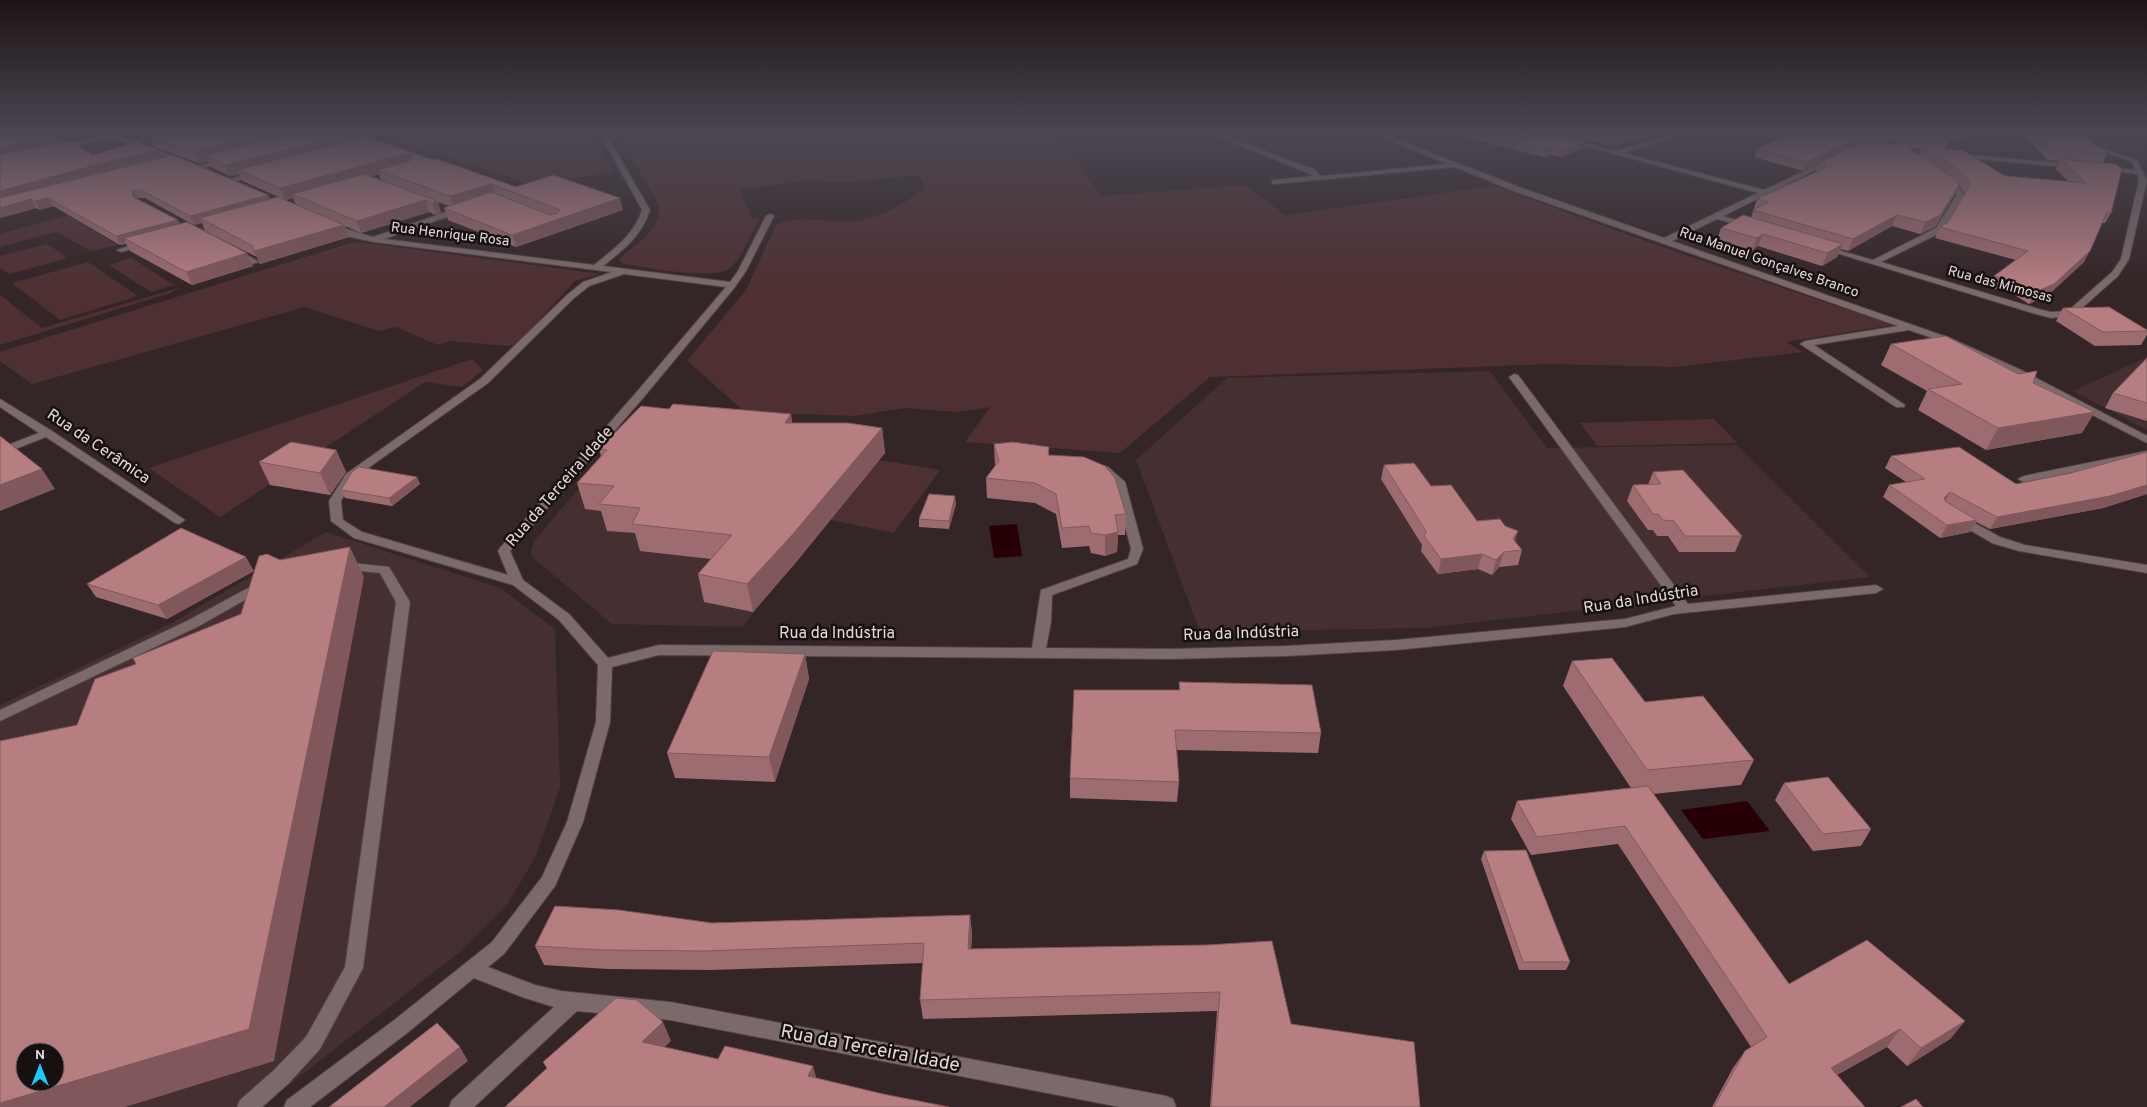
<svg xmlns="http://www.w3.org/2000/svg" width="2147" height="1107" font-family="Overpass,sans-serif">
<style>
.built{fill:#452f31;fill-rule:evenodd}
.green{fill:#4f3032}
.water{fill:#260005}
.lines{fill:none;stroke-linecap:round;stroke-linejoin:round}
.minor-casing{stroke:#4f4344;stroke-width:2}
.minor{fill:#7c6a6b;fill-rule:evenodd}
.wall{fill:#9d6c70;fill-rule:evenodd}
.shaded-wall{fill:#80585b}
.building{fill:#b77e82;stroke:#80585b;fill-rule:evenodd}
.labels{text-anchor:middle;dominant-baseline:central;stroke-width:5;stroke-linejoin:round;paint-order:stroke}
.far-street-label{font-size:14px;fill:#e3d9d9;stroke:#171011}
.street-label{font-size:16px;fill:#e3d9d9;stroke:#171011}
.near-street-label{font-size:19px;fill:#e3d9d9;stroke:#171011}
</style>
<rect width="100%" height="100%" fill="#342526"/>
<!-- built -->
<path class="built" d="M2147,357v73l-74,-39z
M1490,371l57,77 190,-3 133,132 -445,51 -225,4 -64,-172 91,-82z
M638,419l204,22 43,11 -143,175 -130,-3 -80,-67 -1,-7 3,-9z
M326,532l174,56 55,41 5,158 -24,69 -29,49 -47,47 -200,155h-260v-402l170,-81zM25,1052h30v30h-30z"/>
<!-- green -->
<path class="green" d="M370,132h220l24,40 -82,13z
M618,132h439l44,64 145,-11 39,30 209,-29 165,60 234,79 -107,17 17,10 -128,15 -123,-3 -342,13 -90,76 -155,-11 25,-35 -34,5 -51,-4 -51,8 -109,-4 -58,-51 59,-71 30,-65c20,-10 46,-4 68,-3 31,0 57,-16 81,-34l-6,-13 -80,8 -30,-3 -70,10 13,28h8c-8,14 -18,40 -30,50 -16,13 -88,-1 -109,-5l-2,-4c17,-15 40,-27 41,-52z
M68,215l50,30 -27,6 -35,-19 -56,15v-13z
M358,242l242,32 -25,7 -57,62 -11,3 -57,-5 -12,4 -42,-18 -17,4 -74,-24 -273,77 -32,-23v-9l344,-107z
M47,244l21,14 -59,16 -9,-6v-12z
M131,258l43,27 -23,7 -42,-27z
M88,262l50,34 -78,24 -48,-37z
M178,288l-7,5 -171,52v-50l42,33z
M472,359l11,11 -21,17 -37,-5 -205,135 -71,-49z
M1714,419l23,24 -140,3 -17,-23z
M879,460l61,10 -46,63 -63,-13z"/>
<!-- water -->
<path class="water" d="M1017,524l5,32 -28,2 -5,-32z
M1747,801l23,30 -67,8 -22,-29z"/>
<g class="lines">
<!-- minor casing -->
<g class="minor-casing">
<path id="minor" d="M99,132h8l80,29 -5,1 -70,-24 -53,12 -3,-2 49,-13z
M599,132h6l45,78c-8,26 -27,40 -47,56l127,16 8,-11 28,-55 4,-2 4,2 -28,55 -11,16 -92,111 -133,153 13,29 46,34 39,44 51,-13 373,3 9,-58 87,-31 3,-10 -17,-66 -16,-14 6,-3 4,1 17,15 18,67 -6,15 -85,31 -1,27 -5,26 126,1 114,-3 110,-6 229,-21 51,-13 -167,-229 5,-3 4,1 170,229 188,-19 7,4 -7,4 -202,21 -49,13 -229,23 -110,6 -114,3 -513,-4 -47,12 -2,55 -27,100 -28,64 -51,68 -16,13 47,18 26,6 109,11 496,94 7,3 3,8h-56l-450,-87 -93,-9 -103,96h-25l3,-7 102,-93 -32,-10 -48,-19 -67,55 -97,74h-26l3,-7 106,-79 99,-79 50,-65 25,-55 29,-100 2,-57 -39,-45 -46,-35 -159,-47 -23,-17 -2,-20 17,-27 134,-95 87,-84 16,-13 29,-10 -238,-30 -24,-5 -21,-10 4,-2 40,12 88,-30 4,2 -1,2 -80,28 210,26c20,-16 40,-30 48,-55zM624,274l102,13 -91,107 -135,154 -2,3 10,24 -146,-43 -19,-12 -2,-19 13,-23 134,-95 85,-84 16,-13z
M1206,132h8l100,37 7,7 126,-12 -77,-32h8l144,56 142,50 94,-45 -224,-61h9l73,19 64,-19h9l-65,21 140,37 66,-31h4v2l-111,55 27,8v4l-33,-9 -45,22 278,97 71,32 126,66v7l-134,-69 -69,-32 -35,-12 -95,15 91,60 -1,2h-8l-96,-63 5,-3 93,-15 -382,-134 -61,-25 -180,17h-3v-4l41,-4 -5,-3z
M2083,142l54,18 10,20 -18,79 -11,17 -44,39 -23,3 -15,-4 -216,-66 4,-2 49,14 63,-32 20,-32v-3l-15,-13 7,-2 14,12 2,6 -22,36 -61,30 161,48 9,2 17,-1 44,-39 9,-13 18,-79 -2,-6 -32,-4 -2,-1 4,-2 28,3 -3,-8 -49,-18z
M1957,154l117,10 4,2 -4,2 -119,-11 -1,-1z
M226,158l3,2 -1,1 -29,8 -4,-2z
M255,172h3v4l-27,6 -4,-2z
M143,241l4,2 -1,2 -25,7 -4,-2z
M233,250h6l20,12 -7,2 -19,-10z
M0,399l52,32 133,89 -6,4 -4,-1 -129,-86 -46,18v-7l39,-15 -39,-26z
M2147,451v6l-123,25 -6,-3 6,-3z
M1960,515l40,22 25,8 122,20v8l-128,-22 -27,-8 -36,-21 -2,-3z
M343,562l46,5 21,35 -47,366 -43,81 -32,35 -26,23h-25l3,-7 34,-30 32,-33 39,-70 51,-365 -16,-29 -41,-4 -2,-3z
M261,581l6,4 -1,3 -67,38 -199,95v-11l189,-90z"/>
</g>
<!-- minor -->
<use href="#minor" class="minor"/>
</g>
<!-- wall -->
<path class="wall" d="M0,132l59,3 4,7 30,13 70,2 105,38 2,4 26,6 -3,-7 -8,2 -42,-19 -4,-7 -9,2 -19,-9 -3,-6 -9,2 -45,-16 -5,-11 15,-4h191l78,28 83,27 107,23 -107,37 -68,-27 -4,-12 5,-2 -11,-4 3,11 -5,2 -7,-3 -68,21 -16,-7 4,11 -89,27 -3,-7 -52,-26 -3,-8 -8,2 -49,-27h-7l-1,1 116,67 -61,19 -62,-34 -4,-7 -6,1 -67,-39 -13,4 -4,-2 -36,10zM269,135l7,2 -5,2zM132,165l-35,9 21,-6zM379,174l2,6 -10,-4z
M1449,132h210l-46,14 -45,-10 16,12 -22,9 -11,-2 -7,2 -32,-8h-3z
M1795,132h188l-36,10h1l-3,7 60,27 64,6 -13,-13 4,-8 -12,-1 -29,-28h56l32,22 -4,9 8,50 -6,10h-3l-18,39 -36,33 -19,9 -16,-10 -24,-7 5,-11 22,-16 -81,-22 5,-11 8,-5 17,-28 -3,-5 -3,-4 -5,11 -19,31 -15,7 -28,-8 -44,25 -7,-2 -4,8 -15,9 -64,-20 -6,5 -35,-11 4,-12 30,-10 6,-19 59,-27 3,-9 35,-17 -51,25 -49,-14 3,-8zM1891,139l9,5h-12zM1908,148l13,1 -3,5z
M2063,308l84,22v5l-6,10 -46,1 -39,-25z
M1891,344l142,39 49,50 -96,17 -68,-40 9,-19 -46,-26z
M2147,358v63l-42,-13 8,-15z
M793,423l89,5 3,25 -88,108 -44,51 -49,-10 -6,-28 13,-15 -71,-8 -5,-18 -28,-2 -6,-20 -16,-2 -8,-26 24,-27 -2,-7z
M994,444l55,3v8l77,59 -1,21h-7l-1,17 -12,4 -14,-3 -2,-7 -27,2 -6,-34 -21,-11 -48,-5 -1,-20 9,-12z
M336,450l10,22 -16,23 -60,-10 -11,-23z
M2147,452v42l-44,14 -113,21 -14,-7 -6,10 -30,6 -57,-41 6,-12 17,-3 -21,-14 6,-12 125,28 55,-11z
M1384,465l47,21 46,35 38,21 7,8 -4,15 -19,2 -7,8 -14,-6 -40,5 -17,-23 1,-6 -41,-66z
M1653,472l89,64 -7,16h-56l-11,-16h-11l-4,-6h-5l-21,-29 6,-16h15z
M417,477l3,7 -28,22 -47,-8 -4,-8z
M956,504l-7,25 -30,-2v-8z
M254,571l-87,48 -71,-22 -9,-13z
M805,654l4,25 -34,103 -100,-4 -8,-25z
M1572,661l73,41 109,58 -13,25 -88,9 136,190 176,37 -15,18 -43,27 -20,-19 -50,28 28,32h-153l21,-39 12,-17 6,-4 -133,-203 -87,11 -20,-36 6,-18 114,-13 -68,-102z
M1179,682l142,51 -3,20 -141,-3 2,32 -2,20 -107,-4v-20l109,-88z
M1784,783l87,46 -10,17 -48,5 -38,-51z
M1484,851l86,111 -4,8h-47l-38,-111z
M970,915l2,19 -1,15 236,-4 84,79 129,83h-210l7,-96 -294,8 -3,-19 3,-37 -212,7 -103,-1 -64,-4 -9,-19 177,-23z"/>
<!-- shaded-wall -->
<path class="shaded-wall" d="M1638,132h21l-46,14 2,-7z
M1956,132h27l-37,10 -7,-6z
M268,133l5,11 -66,12 1,5 -9,2 -5,-11z
M353,134l4,11 -119,25 1,4 -9,2 -5,-11z
M59,135l4,8 -63,14v-9z
M1858,138l-4,8 -51,25 3,-9z
M1513,141l-1,8h-3l1,-7z
M1586,141l-2,7 -22,9 2,-7z
M1553,147l-2,8 -7,2 2,-7z
M159,150l4,9 -45,9 -118,33v-10l114,-31z
M410,153l4,11 -36,6 1,4 -81,22 -6,-2 1,4 -8,2 -5,-12z
M492,184l4,11 -42,13 -4,-12z
M1959,185l-5,11 -19,31 -15,7 6,-12z
M134,190l4,8 -2,2 -3,-3 -1,-6z
M268,195l3,9 -71,14 2,5 -8,2 -4,-9z
M48,198l5,8 -13,4 -5,-9z
M620,198l3,12 -107,37 -4,-12z
M31,199l5,9 -36,10v-10z
M425,200l4,12 -68,21 -4,-12z
M437,201l4,12 -5,2 -4,-12z
M1897,215l-5,11 -44,25 5,-12z
M178,220l4,8 -58,10 2,6 -6,1 -4,-9z
M344,225l5,12 -89,27 -6,-13z
M1763,234l-5,12 -6,5 5,-13z
M1843,244l-6,13 -15,9 5,-13z
M2090,251l-6,11 -36,33 -19,9 6,-12z
M247,253l6,13 -61,19 -6,-13z
M2095,412l-13,21 -96,17 12,-22z
M791,414l4,25 -10,-16z
M882,428l3,25 -88,108 -44,51 -6,-28z
M336,450l10,22 -16,23 -10,-22z
M42,469l13,20 -55,22v-26z
M417,477l3,7 -28,22 -3,-8z
M2147,485v9l-44,14 -113,21 7,-12z
M1950,492l-6,12v-6z
M955,496l1,8 -7,25v-8z
M1977,520l-7,12 -30,6 7,-13z
M1518,531l-4,14 -1,-6z
M1118,532l-1,20 -12,4v-21z
M350,547l14,30 -90,484 -149,46h-125v-4z
M1504,552l-5,15 -7,8 4,-15z
M1482,554l-4,15 -40,5 3,-15z
M246,557l8,14 -87,48 -9,-14z
M805,654l4,25 -34,103 -6,-25z
M970,915l2,19 -2,34 -2,-19z
M1965,1021l-15,18 -43,27 14,-18z
M663,1022l8,19 -21,20 -8,-19z
M1900,1029l-13,18 -69,38 13,-17z
M460,1047l8,14 -58,46h-26z
M813,1066l5,18 -10,-8z"/>
<!-- building -->
<path class="building" d="M0,132h54l5,3 -59,13z
M164,132h101l3,1 -74,19 -45,-16z
M285,132h70l78,28 4,-1 79,28 37,-12 67,23 -108,37 -68,-27 47,-16 59,23 8,-2 2,-3 -68,-26 -42,12 -72,-26 34,-10 1,-4 -3,-3 -130,35 -42,-18 116,-30 1,-4 -2,-2 -128,31 -18,-9 78,-21z
M1474,132h79l33,9 -22,9 -11,-3 -7,3 -33,-9 -3,1z
M1583,132h55l-23,7z
M1795,132h87l9,6h-33l-52,24 -49,-13z
M1897,132h59l-17,4 9,6 -41,-3z
M2035,132h40l10,3 22,19 -54,-5z
M69,141l24,14 44,-13 22,8 -45,10 -114,31v-36z
M1862,143l42,2 48,32 7,8 -19,30 -14,7 -29,-7 -44,24 -100,-29 15,-8 -11,-3 66,-30 -1,-1 5,-2 -8,-3z
M1922,147l42,4 41,25 81,7 -25,-24 55,5 6,5 -11,44 -4,-1 -17,39 -36,33 -19,8 -17,-9 -24,-7 34,-25 -88,-24 8,-5 22,-37 -3,-6 -13,-12z
M173,155l95,40 -78,21 -49,-26h-7l-2,1 1,6 45,23 -62,16 -68,-38 -13,3 -4,-2 -31,9v-10z
M364,174l73,27 -5,2 -7,-3 -68,21 -65,-27z
M278,197l66,28 -90,26 -1,-5 -53,-28z
M1743,215l100,29 -16,9 -64,-19 -6,4 -36,-10z
M187,222l60,31 -61,19 -62,-34z
M2109,307l38,23v1l-44,1 -40,-24z
M1946,336l72,38 19,-3 -4,12 62,29 -97,16 -70,-39 34,-5 -71,-40z
M2147,358v45l-34,-10z
M673,404l118,10 -6,9h63l34,5 -89,106 -46,50 -49,-10 34,-39 -100,-11 8,-16 -41,-4 15,-18 -37,-3 30,-33 -8,-1 42,-43 28,3z
M0,436l42,33 -42,16z
M291,442l45,8 -16,23 -61,-11z
M1013,442l36,5 -1,8 36,2 21,9 10,12 11,36 -11,1 3,17 -13,3 -14,-2 -2,-7 -27,2 -6,-34 -21,-11 -49,-5 13,-17 -5,-17z
M1959,447l57,37 55,-11 76,-21v33l-37,11 -113,21 -47,-25 -6,6 2,4 31,18 -30,5 -58,-40 36,-6 -34,-23z
M1414,463l17,23 20,-1 26,36 23,-2 5,7 13,5 -5,8 9,11 -18,2 -8,8 -14,-6 -41,5 -17,-23 2,-5 -42,-66z
M359,467l58,10 -28,21 -48,-8 11,-18z
M1683,470l59,66h-57l-11,-15 -11,-1 -5,-6h-5l-20,-29 28,-1 -8,-12z
M929,494l26,2 -6,25 -30,-2z
M181,528l65,29 -88,48 -71,-21z
M350,547l-101,482 -249,74v-362l77,-16 18,-46 41,-15 -3,-6 108,-44 18,-58 8,-2 13,6zM25,1052h30v30h-30z
M713,651l92,3 -36,103 -102,-4z
M1612,658l33,44 58,-6 51,64 -107,10 -75,-109z
M1179,682l133,3 9,48 -146,-3 4,52 -109,-4 4,-88h106z
M1828,777l43,52 -48,5 -39,-51z
M1648,786l141,198 78,-44 98,81 -44,27 -21,-19 -69,39 34,39h-151l31,-56 22,-14 -142,-211 -88,11 -20,-36z
M1526,850l44,112h-47l-39,-111z
M555,906l64,4 93,13 258,-8 -2,34 239,-4 65,-4 19,83 123,18 6,65h-209l9,-115 -300,8 4,-57 -219,8 -104,-1 -66,-4z
M616,998l21,2 26,22 -21,20 76,17 7,-13 88,20 -5,10 75,18 66,13h-444l42,-39 -4,-6z
M437,1023l23,24 -76,60h-55z
M1916,1099l7,8h-22z"/>
<!-- sky -->
<linearGradient id="sky" x2="0" y2="1"><stop stop-color="#1d1415"/><stop offset="0.46" stop-color="#4a4652"/><stop offset="1" stop-color="#4a4652" stop-opacity="0"/></linearGradient>
<rect width="2147" height="287" fill="url(#sky)"/>
<g class="labels">
<!-- far-street labels -->
<g class="far-street-label">
<text transform="translate(450 235) rotate(7)">Rua Henrique Rosa</text>
<text transform="translate(1769 263) rotate(19)">Rua Manuel Gonçalves Branco</text>
<text transform="translate(2000 285) rotate(15)">Rua das Mimosas</text>
</g>
<!-- street labels -->
<g class="street-label">
<text transform="translate(98 447) rotate(34)">Rua da Cerâmica</text>
<text transform="translate(560 487) rotate(-49)">Rua da Terceira Idade</text>
<text transform="translate(1641 600) rotate(-9)">Rua da Indústria</text>
<text x="837" y="634">Rua da Indústria</text>
<text transform="translate(1241 634) rotate(-2)">Rua da Indústria</text>
</g>
<!-- near-street labels -->
<g class="near-street-label">
<text transform="translate(870 1049) rotate(11)">Rua da Terceira Idade</text>
</g>
</g>
<!-- north arrow -->
<g transform="translate(40 1067)"><circle r="24" fill="#171011" stroke="#696061"/>
<path d="M0-4L9 19L0 12L-9 19Z" fill="#1acafc"/>
<text y="-8" font-size="14" font-weight="bold" text-anchor="middle" fill="#e3d9d9">N</text>
</g>
</svg>
